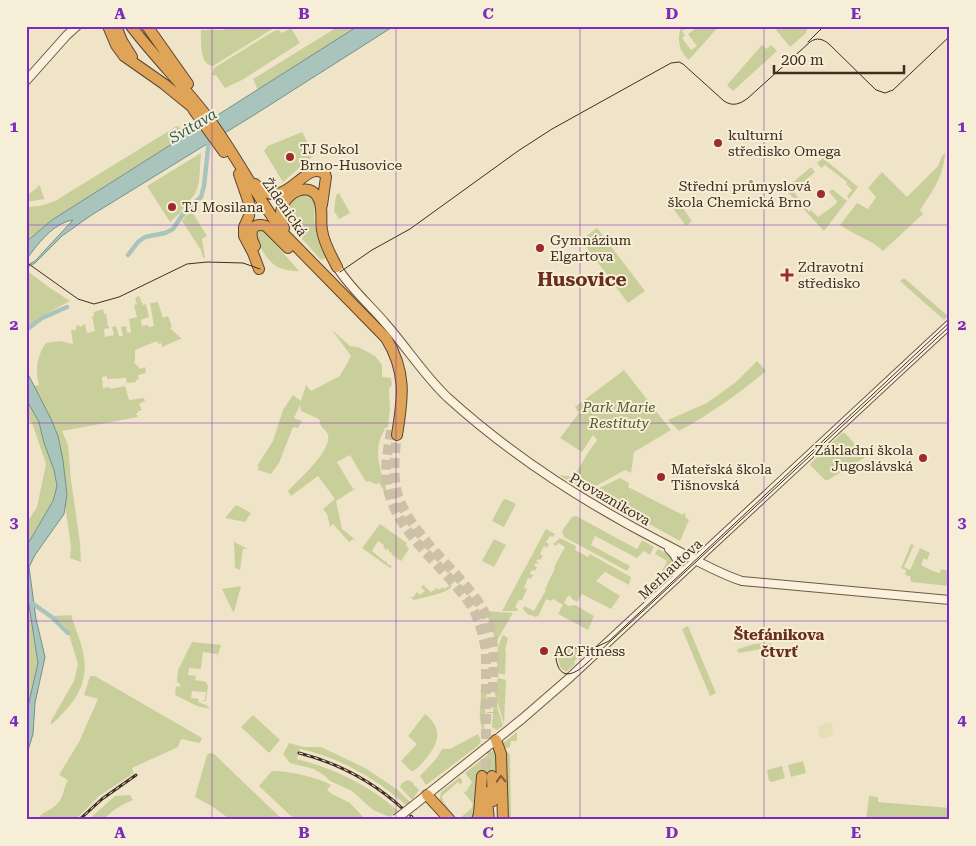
<svg xmlns="http://www.w3.org/2000/svg" width="976" height="846" font-family="'Roboto Serif',serif">
<style>
.farmland{fill:#e6deb5}
.green{fill:#c9cf9b}
.water{fill:#a9c4bc;stroke:#6f938a}
.lines{fill:none;stroke-linecap:round;stroke-linejoin:round}
.canal{stroke:#a9c4bc;stroke-width:4.5}
.highway-tunnel{stroke:#ccc0a6;stroke-width:10;stroke-dasharray:10 5;stroke-linecap:butt}
.secondary-casing{stroke:#6f573f;stroke-width:10}
.highway-casing{stroke:#5b4430;stroke-width:12}
.secondary{stroke:#faf1dc;stroke-width:8}
.highway{stroke:#e0a458;stroke-width:10}
.tram{stroke:#3d2e20;stroke-width:1}
.rail-casing{stroke:#3d2e20;stroke-width:3}
.rail{stroke:#f7eed8;stroke-width:1;stroke-dasharray:4;stroke-linecap:butt}
.secondary-bridge-casing{stroke:#6f573f;stroke-width:10;stroke-linecap:butt}
.secondary-bridge{stroke:#faf1dc;stroke-width:8}
.oneway{stroke:#7e5d36}
.grid{fill:none;stroke:#7b2cbf;stroke-width:1;stroke-opacity:0.55}
.poi-dot{fill:#9e2a2b;stroke:#f7eed8;stroke-width:2}
.labels{text-anchor:middle;dominant-baseline:central;stroke-width:4;stroke-linejoin:round;paint-order:stroke}
.poi-label{font-size:14px;fill:#3d2e20;stroke:#f7eed8;text-anchor:start}
.street-label{font-size:14px;fill:#3d2e20;stroke:#f7eed8}
.park-label{font-size:14px;font-style:italic;fill:#4d5a26;stroke:#f7eed8}
.water-label{font-size:15px;font-style:italic;fill:#2f5d5a;stroke:#f7eed8}
.neighbourhood-label{font-size:15px;font-weight:bold;fill:#6b2e1e;stroke:#f7eed8}
.district-label{font-size:19px;font-weight:bold;fill:#6b2e1e;stroke:#f7eed8}
.neatline{fill:none;stroke:#7b2cbf;stroke-width:2}
.grid-label{font-size:16px;text-anchor:middle;font-weight:bold;fill:#7b2cbf}
</style>
<rect width="100%" height="100%" fill="#f0e4c8"/>
<!-- farmland -->
<path class="farmland" d="M831,722l3,10 -4,5 -10,2 -3,-13z"/>
<!-- green -->
<path class="green" d="M231,26h46l-64,40c-14,-1 -12,-26 -12,-36h23z
M339,26h11l2,4 -94,60 -5,-11z
M682,26h7l-7,5 3,5 -3,2 9,12 6,-4 -9,-12 11,-8h20l-30,34c-10,-8 -13,-22 -7,-34z
M780,26h25l2,3 -1,4 -16,14 -14,-17z
M291,28l9,15 -58,37 -17,8 -9,-13 -2,1 -2,-2 2,-6 60,-37 5,-1 3,3z
M762,45l4,4 5,-4 6,6 -44,40 -6,-6z
M177,126l10,6 5,-1 -140,89 -26,22v-35l14,-1 15,-5z
M302,132l12,23 -31,27 -19,-31 4,-5z
M201,153l-2,30 -4,11 -15,18 6,4 5,-6 16,26 -5,3 3,19h-2l-2,-8 -19,-29 3,-4 -5,-4 -10,9 -23,-36z
M945,153c-1,23 -13,39 -25,57l3,4 -40,37c-9,-10 -31,-17 -43,-26l17,-22 11,6 8,-12 -8,-9 14,-16 25,25 31,-31 4,-10z
M823,158l35,29 -9,12 -2,-3 5,-6 -6,-6 1,-2 -22,-17 -4,3 -4,-5z
M811,167l4,5 -22,19 16,21 2,-2 7,7 18,-13 1,-3 -8,-9 3,-3 15,12 -23,30 -39,-42z
M37,185l3,1 5,15 -1,-2 -18,3v-6l12,-9z
M303,193l10,4c3,7 1,13 1,21 1,14 6,27 12,40l-5,2 -34,-38c0,-17 2,-20 16,-29z
M339,193l11,20 -11,6 -5,-8 2,-16z
M678,201l14,20 -6,5 -14,-19z
M597,228l48,63 -17,12 -47,-63z
M259,230l5,1 35,40c-28,0 -31,-12 -45,-34l2,-5z
M26,270l24,18 20,13 -32,17 -12,10z
M904,278l44,38 -4,4 -44,-39z
M142,295l4,9 3,13 -8,3 1,6 6,-1 1,2 5,-1 -4,-23 8,-1 5,16 5,-2 4,11 -2,1 11,10h2l-19,8 -1,2 -2,-5 -3,1 -1,-3 -22,9v11l-1,1 6,7 5,-2 1,6 -8,2 1,4 -3,1v2l-9,1 -1,-5 -19,1v-3l-5,1 1,11 7,-1v2l15,-3 4,14 15,-2 1,3 -6,3 3,6 -4,1v2h-2l2,4 -76,14 6,14 3,35 9,63 1,19 -11,-4 1,-11 -6,-42 2,-10 -4,-35 -12,-41 -17,-33 5,-1c-4,-16 -2,-29 7,-42l14,-2 13,3 -2,-14h5v-4l3,-1 1,2 5,-3 2,9 8,-2 -3,-15h2v-4l9,-3 1,5h2l2,12 2,2 -6,1 1,8 9,-2 -2,-8 4,-1 3,10h4l-2,-9 5,-1 1,6 4,1 -2,-14 8,-2 -3,-12 3,-1 -2,-6 4,-2 4,9 3,-1z
M332,330l18,16 8,1 17,9 7,9v12l9,1 1,7 -3,4 1,20 -2,18 -3,1c-2,5 -5,10 -6,15 -4,19 6,40 11,58l-11,-18 -3,1 -8,-3 -2,1 -16,-27 -13,7 16,27 5,-2 -22,14 6,28 14,11 -3,-1 -4,3 -16,-18 -3,3 -3,-13 -4,-5 12,-10 -17,-23 -27,20 -3,-5c10,-11 44,-40 40,-56 -1,-4 -5,-6 -7,-9 -1,-2 -1,-5 -2,-7l-18,-8 -1,-6 -6,13 8,3 -4,7 -5,-1 -14,36 -8,11 -13,-4 1,-4h-2l16,-25 10,-31 10,-15 8,6 5,-16 5,6 29,-15 11,-20z
M757,361l9,10c-28,23 -56,43 -87,60l-11,-11 39,-17 29,-21z
M624,370l47,60 -37,22 -3,21 -6,-3 -31,17 -4,-1 -6,4 -25,-15 15,2 13,-23 10,-14 -4,-5 -11,17 -22,-14 19,-25 -4,-6z
M26,399l13,23 5,21 10,27 3,16 -4,15 -27,46v-23l11,-17 9,-43 -14,-41 -6,-6z
M842,433h3l19,21v4l-36,22h-3l-15,-15 1,-2z
M620,478l9,5 -1,4 55,28 1,-2 2,1 -1,3 4,3 -9,21 -89,-49z
M506,499l10,5 -12,23 -12,-6 11,-21z
M236,505l15,8 -6,9 -20,-4z
M576,516l61,33 5,-9 12,7 -4,8 -6,-4 -7,7 -42,-22 -4,9 39,21 -3,5 -63,-34 -2,-6 10,-14z
M380,524l27,19 -1,2 3,4 -8,12 -10,-7 1,-2 -2,1 -2,-4 -2,1 -3,-3 1,-2 -6,-4 -6,10 11,9 4,2v2l5,2 -2,2 -28,-20z
M546,529l9,5 -2,3 -3,-1 -4,6 3,2 -2,4 -3,-2 -4,8 3,2 -3,4 -2,-1 -2,2 3,2 -1,1 -2,-1 -2,2 3,2 -2,4 -3,-1 -2,4 3,1 -2,4 -3,-1 -4,10 3,1 -5,11h-3l-4,7 3,2 -1,2h-15z
M560,538l16,8 -1,4 13,7 2,-3 41,23 -2,8 -24,-13 -9,9 24,15 -9,13 -29,-15 -5,8 -5,-3 -2,-4 -3,2 -3,6 5,3 6,-1 19,11 -6,14 -30,-16 5,-9 -10,-6 -2,2 -5,-2 -7,16 -3,2 -9,-3 -4,-5 1,-3 10,5 12,-21 -1,-1 10,-21 -1,-1 11,-20 -7,-4 -2,3 -3,-2z
M494,539l12,6 -12,22 -12,-6z
M234,542l14,7h-5l-3,21 -5,-2z
M911,544l3,1 -10,22 6,3 10,-22 10,5 -3,7 -3,-2 -3,7c7,3 11,7 19,8l1,-4 9,2v15l-39,-4 -1,-6 -5,-1 1,-5 -5,-2z
M658,549l15,8 3,10 -11,10 -5,-3 7,-13 -12,-7z
M26,578l12,85 -9,39 -3,30z
M423,585l8,7 6,-4 2,2 3,-3 2,2 6,-4 2,1c-5,8 -29,11 -38,14l-4,-3h3l4,-5 3,3 5,-4 -4,-4z
M241,586l-7,26h-1l-11,-23z
M486,611l27,2 -17,29z
M71,615c3,10 7,19 10,29 11,37 -4,57 -30,81v-4l23,-40 4,-17 -11,-36 -14,-12z
M688,626l28,67 -6,3 -28,-67z
M503,635l5,3 -3,12 1,2 -1,23 -7,-2c-2,-13 -2,-26 5,-38z
M192,642l29,3 -4,12v-3l-14,-2 -2,17 -12,-1 -1,7 8,1 -1,4 11,2 2,4 -2,15 -6,-1h5l1,-8 -14,-1 -1,7 8,1 -1,3 8,3 4,4 -13,-3 -22,-11 1,-9 4,1v-3l-3,-2 1,-12z
M770,643l2,2 -2,2 -31,6 -2,-2 1,-2 16,-5z
M570,648l13,3 4,3 -6,5 -3,-2 -4,5 1,2 -9,8 -6,-5 -2,-9 5,-8z
M90,676h5l107,62 -2,5 -19,-4 -3,8 -46,21 2,5 -35,23 -24,24h-38c4,-8 13,-9 19,-15 8,-7 7,-16 12,-25l-9,-5 20,-33 19,-43 -14,-4z
M498,678l8,2 -2,44 -10,-33z
M480,690l7,2 -3,35 3,7 -1,1c-10,-14 -5,-27 -5,-43z
M494,696l9,30 -6,4 -5,-3z
M425,714c20,16 13,31 -2,48 -4,4 -6,8 -12,9l-10,-10 16,-17 -9,-8z
M253,715l27,25 -11,13 -28,-26z
M517,732v9h-6l-1,6 -5,2 5,6 1,65h-6l-2,-77z
M478,734l3,7 -2,4 -53,40 -6,-9 16,-17 6,-10h8z
M289,743l15,4h17l44,21 33,22 12,12 -4,3c-30,-26 -67,-48 -106,-56l-3,10c38,10 72,26 101,52l-8,6 -17,-7 -21,-19 -22,-10 -5,-5 -11,-7 -24,-6 -7,-9z
M495,749l3,4 1,22h-20l-5,43 -2,2h-17l-17,-19h1l2,-9 19,-15 2,3 -1,5 -3,-3 -16,14 1,5 13,17h4l12,-10 1,-4 -10,-13 3,1 6,-10 -7,-9z
M210,753l4,1 69,66h-52l-18,-13 -18,-10 12,-42z
M803,761l3,12 -15,4 -3,-12z
M782,766l3,12 -13,4 -3,-1 -2,-11z
M272,771c17,0 45,6 59,14l-4,5 5,4 18,9 16,17h-71l-36,-34z
M408,780l6,3 -1,1 6,6 -7,10 -12,-13 2,-4z
M130,795l3,5c-10,4 -23,11 -29,20h-16l27,-24z
M869,796l9,1v5l72,6v12h-84z"/>
<!-- water -->
<path class="water" d="M358,26h36l-140,89 -164,101 -28,20 -27,27 -9,5v-2l9,-5 38,-41c-20,3 -36,25 -47,40v-18l26,-22z
M26,370l25,49 7,17 5,24 4,35 -3,19 -29,41 -6,12 7,52 9,38 -10,46 -2,31 -7,23v-25l3,-30 9,-39 -12,-77v-39l27,-46 4,-15 -3,-16 -10,-27 -5,-21 -13,-23z"/>
<g class="lines">
<!-- canal -->
<path class="canal" d="M128,255l10,-13 7,-5 20,-4 8,-4 12,-18 16,-14 3,-11 5,-47
M26,330l16,-12 25,-11
M32,603l21,15 15,15"/>
<!-- highway-tunnel -->
<path class="highway-tunnel" d="M391,430c-2,17 -7,35 -4,53 5,39 39,69 64,97 7,9 15,17 21,27 8,14 11,28 14,43v126
M396,443c-2,17 -3,36 2,53 11,31 39,57 61,82 10,12 22,25 28,40 11,30 5,64 5,95"/>
<!-- secondary casing -->
<g class="secondary-casing">
<path id="secondary" d="M26,81l41,-46 10,-9
M337,267c13,21 33,38 49,57 21,24 38,51 61,73 65,59 138,106 216,146 26,13 51,29 79,38l208,19
M669,549c10,9 11,17 7,30
M414,805l108,-86 45,-39 383,-356"/>
</g>
<!-- highway casing -->
<g class="highway-casing">
<path id="highway" d="M108,26l8,19 8,11 40,28 27,22
M116,26l6,15 10,16
M131,26c26,34 56,63 81,97 26,36 46,76 73,112l101,103c21,34 17,60 11,97
M147,26l41,58
M193,109l31,43
M239,174l11,32 -1,10 -5,11v9l9,17 6,16
M255,184c31,33 49,-27 70,-10l1,3 -4,28
M284,228c-14,-27 21,-50 33,-32 7,9 3,24 5,34 2,14 9,25 15,37
M255,246c-6,-11 -5,-25 11,-20l22,22
M496,740l5,14 2,66
M492,776l1,25
M486,792l3,28
M427,795l23,25
M477,820l2,-6 3,-38"/>
</g>
<!-- secondary -->
<use href="#secondary" class="secondary"/>
<!-- highway -->
<use href="#highway" class="highway"/>
<!-- tram -->
<path class="tram" d="M808,42l16,-16
M26,262l52,37 16,5 25,-7 68,-33 20,-2 36,1 17,6
M340,272l32,-22 38,-21 108,-78 34,-22 119,-66 8,-1 4,2 41,37c9,6 16,3 24,-3l62,-56c7,-5 13,-3 19,2l47,46 9,3 8,-3 57,-54
M950,322l-341,319 -19,9 -22,-3 -8,3 -4,9c4,22 18,16 30,5l364,-338"/>
<!-- rail casing -->
<g class="rail-casing">
<path id="rail" d="M299,753c39,10 73,28 103,55
M411,816l3,4
M79,820l23,-21 34,-24"/>
</g>
<!-- rail -->
<use href="#rail" class="rail"/>
<!-- secondary-bridge casing -->
<g class="secondary-bridge-casing">
<path id="secondary-bridge" d="M396,819l18,-14"/>
</g>
<!-- secondary-bridge -->
<use href="#secondary-bridge" class="secondary-bridge"/>
</g>
<!-- one-way arrows -->
<defs><path id="oneway-chevron" d="M-2-3.5L2.5 0L-2 3.5" fill="none" stroke-width="1.6" stroke-linecap="round" stroke-linejoin="round" transform="scale(1.25)"/></defs>
<use class="oneway" href="#oneway-chevron" transform="translate(501 779) rotate(-92)"/>
<!-- grid -->
<path class="grid" d="M212,26v794M396,26v794M580,26v794M764,26v794M26,225h924M26,423h924M26,621h924"/>
<!-- markers -->
<g class="poi-dot">
<circle cx="718" cy="143" r="5"/>
<circle cx="290" cy="157" r="5"/>
<circle cx="821" cy="194" r="5"/>
<circle cx="172" cy="207" r="5"/>
<circle cx="540" cy="248" r="5"/>
<path d="M784.5 267.5h5v5h5v5h-5v5h-5v-5h-5v-5h5z"/>
<circle cx="923" cy="458" r="5"/>
<circle cx="661" cy="477" r="5"/>
<circle cx="544" cy="651" r="5"/>
</g>
<g class="labels">
<!-- poi labels -->
<g class="poi-label">
<text x="728" y="135">kulturní<tspan x="728" dy="16">středisko Omega</tspan></text>
<text x="300" y="149">TJ Sokol<tspan x="300" dy="16">Brno-Husovice</tspan></text>
<text x="811" y="186" text-anchor="end">Střední průmyslová<tspan x="811" dy="16">škola Chemická Brno</tspan></text>
<text x="182" y="207">TJ Mosilana</text>
<text x="550" y="240">Gymnázium<tspan x="550" dy="16">Elgartova</tspan></text>
<text x="798" y="267">Zdravotní<tspan x="798" dy="16">středisko</tspan></text>
<text x="913" y="450" text-anchor="end">Základní škola<tspan x="913" dy="16">Jugoslávská</tspan></text>
<text x="671" y="469">Mateřská škola<tspan x="671" dy="16">Tišnovská</tspan></text>
<text x="554" y="651">AC Fitness</text>
</g>
<!-- street labels -->
<g class="street-label">
<text transform="translate(285 207) rotate(55)">Židenická</text>
<text transform="translate(610 499) rotate(30)">Provazníkova</text>
<text transform="translate(670 569) rotate(-43)">Merhautova</text>
</g>
<!-- park labels -->
<g class="park-label">
<text x="619" y="407">Park Marie<tspan x="619" dy="16">Restituty</tspan></text>
</g>
<!-- water labels -->
<g class="water-label">
<text transform="translate(193 126) rotate(-31)">Svitava</text>
</g>
<!-- neighbourhood labels -->
<g class="neighbourhood-label">
<text x="779" y="635">Štefánikova<tspan x="779" dy="17">čtvrť</tspan></text>
</g>
<!-- district labels -->
<g class="district-label">
<text x="582" y="279">Husovice</text>
</g>
</g>
<!-- border -->
<rect width="976" height="846" fill="none" stroke="#f7eed8" stroke-width="55"/>
<!-- scale -->
<path d="M774 65v8h130v-8" fill="none" stroke="#3d2e20" stroke-width="2.5"/>
<text x="781" y="65" font-size="15" fill="#3d2e20" stroke="#f7eed8" stroke-width="4" paint-order="stroke">200 m</text>
<rect x="28" y="28" width="920" height="790" class="neatline"/>
<g class="grid-label">
<text x="120" y="19">A</text>
<text x="304" y="19">B</text>
<text x="488" y="19">C</text>
<text x="672" y="19">D</text>
<text x="856" y="19">E</text>
<text x="14" y="132">1</text>
<text x="962" y="132">1</text>
<text x="14" y="330">2</text>
<text x="962" y="330">2</text>
<text x="14" y="528">3</text>
<text x="962" y="528">3</text>
<text x="14" y="725">4</text>
<text x="962" y="725">4</text>
<text x="120" y="838">A</text>
<text x="304" y="838">B</text>
<text x="488" y="838">C</text>
<text x="672" y="838">D</text>
<text x="856" y="838">E</text>
</g>
</svg>
